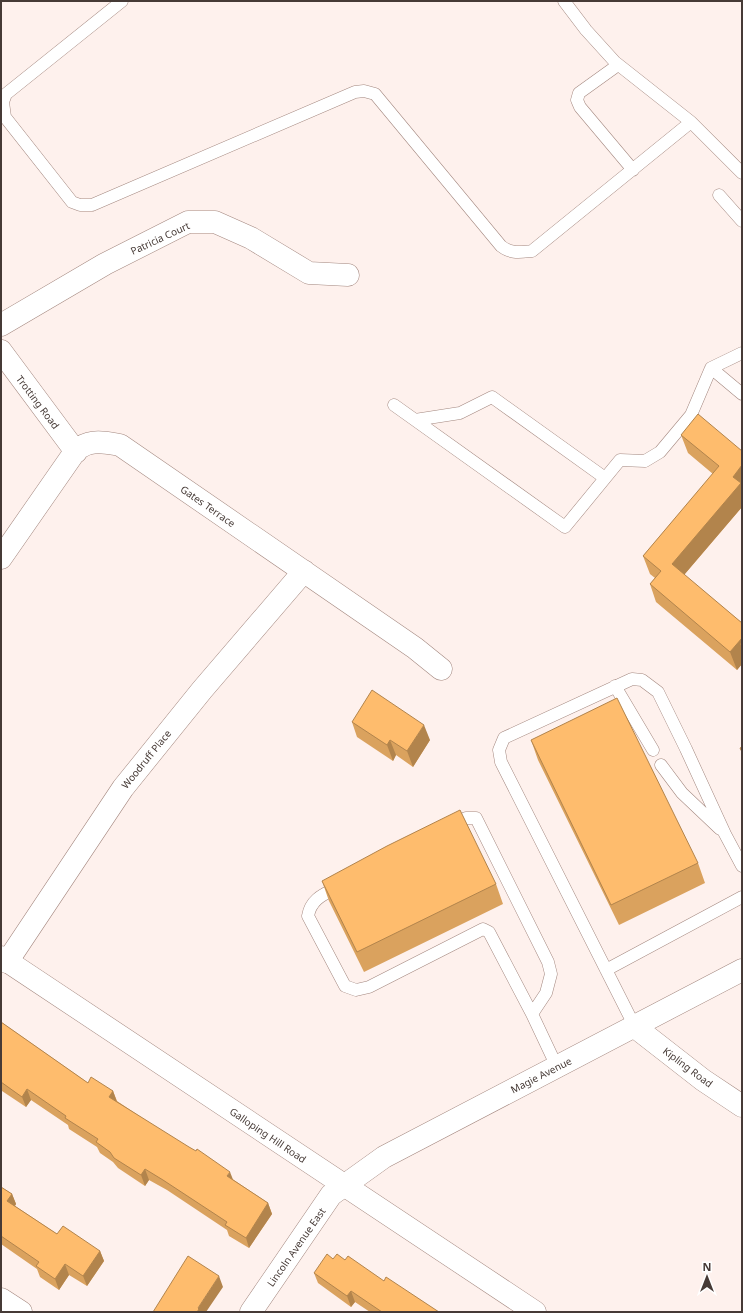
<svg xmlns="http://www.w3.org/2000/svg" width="743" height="1313" font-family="'Noto Sans',sans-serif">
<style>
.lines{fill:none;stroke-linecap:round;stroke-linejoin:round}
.service-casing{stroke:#a3877f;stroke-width:13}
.minor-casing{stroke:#a3877f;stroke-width:23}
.tertiary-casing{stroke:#a3877f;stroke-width:23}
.secondary-casing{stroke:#a3877f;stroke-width:23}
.service{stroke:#fff;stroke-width:12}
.minor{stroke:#fff;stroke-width:22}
.tertiary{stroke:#fff;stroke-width:22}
.secondary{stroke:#fff;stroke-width:22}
.wall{fill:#daa25e}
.shaded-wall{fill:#b2844c}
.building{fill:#febc6d;stroke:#b2844c}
.labels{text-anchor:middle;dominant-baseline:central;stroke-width:3.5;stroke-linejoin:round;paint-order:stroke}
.street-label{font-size:10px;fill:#463a36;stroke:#fff}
</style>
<rect width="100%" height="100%" fill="#fef1ed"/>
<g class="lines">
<!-- service casing -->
<g class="service-casing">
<path id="service" d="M122,1l-116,93 -3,8 2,15 67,85 8,3h12l263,-113 9,-1 11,3 126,152c10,8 19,6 31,5l159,-129 -76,-60 -29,-32 -22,-29
M618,65l-39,28 -2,7 3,7 53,63
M691,122l51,51
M719,195l23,26
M711,368l31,26
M394,405l171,122 55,-67 25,1 15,-9 31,-37 20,-47 31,-15
M415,420l45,-7 32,-16 113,81
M615,686l38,64
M661,765l21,28 38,36
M450,827l16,-9h10l72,144 3,12 -5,19 -14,21
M340,886c-15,8 -29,12 -32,30l37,70 11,4 13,-3 114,-58 6,3 43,82 25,53
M606,970l136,-73
M635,1027l-134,-265 -2,-12 5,-12 128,-59 10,1 16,12 28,57 39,85 17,32"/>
</g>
<!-- minor casing -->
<g class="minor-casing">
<path id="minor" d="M1,325l104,-61 83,-42h27l36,16 58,35 39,2
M1,351l75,101
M1,558l73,-105c2,-2 5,-5 7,-6 12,-8 27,-4 39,-2l295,203 26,21
M7,962l116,-174 79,-98 102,-119
M635,1027l68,53 39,26
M1,1299l20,13"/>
</g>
<!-- tertiary casing -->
<g class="tertiary-casing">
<path id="tertiary" d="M251,1312l80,-117 53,-38 358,-187"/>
</g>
<!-- secondary casing -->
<g class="secondary-casing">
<path id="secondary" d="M1,957l534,355"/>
</g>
<!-- service -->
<use href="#service" class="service"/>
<!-- minor -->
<use href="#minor" class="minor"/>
<!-- tertiary -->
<use href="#tertiary" class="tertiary"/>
<!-- secondary -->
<use href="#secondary" class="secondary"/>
</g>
<!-- wall -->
<path class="wall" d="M681,435l61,16v56l-58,68 58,48v41l-5,6 -81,-68 -6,-18 5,-6 -5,-4 -7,-18 70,-82 -25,-21z
M352,722l78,18 -17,27 -17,-12 -3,6 -36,-24z
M531,740l167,123 7,20 -86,42 -81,-165z
M322,881l174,3 7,20 -139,68 -35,-71z
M1,1022l87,61 25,8 4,10 151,102 4,11 -23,34 -20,-12 -2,-6 -60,-40 -18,-10 -4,6 -27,-18 -5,-6 -13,-9 -3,-6 -28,-18 -1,-4 -37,-25 -5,7 -24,-16 -1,-2z
M1,1187l11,7 4,10 -1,2 42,28 43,17 4,10 -17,25 -18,-11 -10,15 -19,-13 -3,-8 -36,-25z
M333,1259l12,1 94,52h-69l-15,-10 -4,5 -33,-24 -4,-10z"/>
<!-- shaded-wall -->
<path class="shaded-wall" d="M742,465v42l-64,75 -6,-18 61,-87z
M742,638v7l-2,-2 2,5v16l-5,6 -7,-18z
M424,725l6,15 -17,27 -6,-16z
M390,740l6,15 -3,6 -6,-16z
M27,1089l4,11 -5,7 -4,-10z
M113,1091l4,11 -8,-5z
M145,1169l4,11 -4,6 -4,-11z
M230,1172l4,10 -7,-6z
M12,1194l4,10 -5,8 -4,-11z
M268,1203l4,11 -23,34 -3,-10z
M100,1251l4,10 -17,25 -4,-10z
M65,1264l4,11 -10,15 -4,-11z
M219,1276l4,11 -17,25h-9l1,-4z
M351,1291l4,11 -4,5 -4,-11z"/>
<!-- building -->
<path class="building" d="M698,414l44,37v14l-9,12 8,6 -69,81 70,59v15l-12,14 -80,-68 11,-13 -18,-15 76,-90 -38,-31z
M372,690l52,35 -17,26 -17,-11 -3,5 -35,-23z
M617,698l81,165 -87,42 -80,-165z
M742,747v5l-2,-4z
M460,810l36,74 -139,68 -35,-71 65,-35z
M1,1022l87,61 3,-6 22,14 -4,6 80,50 7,4 1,-2 33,23 -3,4 41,27 -22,35 -21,-13 2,-3 -64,-42 -18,-11 -4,6 -27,-17 -4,-6 -14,-10 2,-3 -33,-21 1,-2 -39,-27 -5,8 -21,-15z
M1,1187l11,7 -5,7 50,33 6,-8 37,25 -17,25 -18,-12 -10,15 -19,-13 3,-4 -38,-26z
M327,1254l6,5 4,-5 8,6 3,-4 36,25 2,-4 53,35h-57l-31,-21 -4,5 -33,-23z
M188,1256l31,20 -21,32 1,1 -2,3h-44z"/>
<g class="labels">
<!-- street labels -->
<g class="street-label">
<text transform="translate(160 238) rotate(-25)">Patricia Court</text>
<text transform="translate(38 402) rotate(53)">Trotting Road</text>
<text transform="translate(208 506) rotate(35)">Gates Terrace</text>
<text transform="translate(146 759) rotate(-51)">Woodruff Place</text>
<text transform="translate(688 1067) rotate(37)">Kipling Road</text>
<text transform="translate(541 1075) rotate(-27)">Magie Avenue</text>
<text transform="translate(268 1135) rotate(34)">Galloping Hill Road</text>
<text transform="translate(296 1247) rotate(-55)">Lincoln Avenue East</text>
</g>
</g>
<!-- border -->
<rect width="743" height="1313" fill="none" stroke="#463a36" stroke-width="4"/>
<!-- north arrow -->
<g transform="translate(707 1277)" stroke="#ffffff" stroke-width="3" paint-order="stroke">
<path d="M0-3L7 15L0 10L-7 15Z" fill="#463a36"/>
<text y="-6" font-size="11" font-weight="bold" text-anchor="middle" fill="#463a36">N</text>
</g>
</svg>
